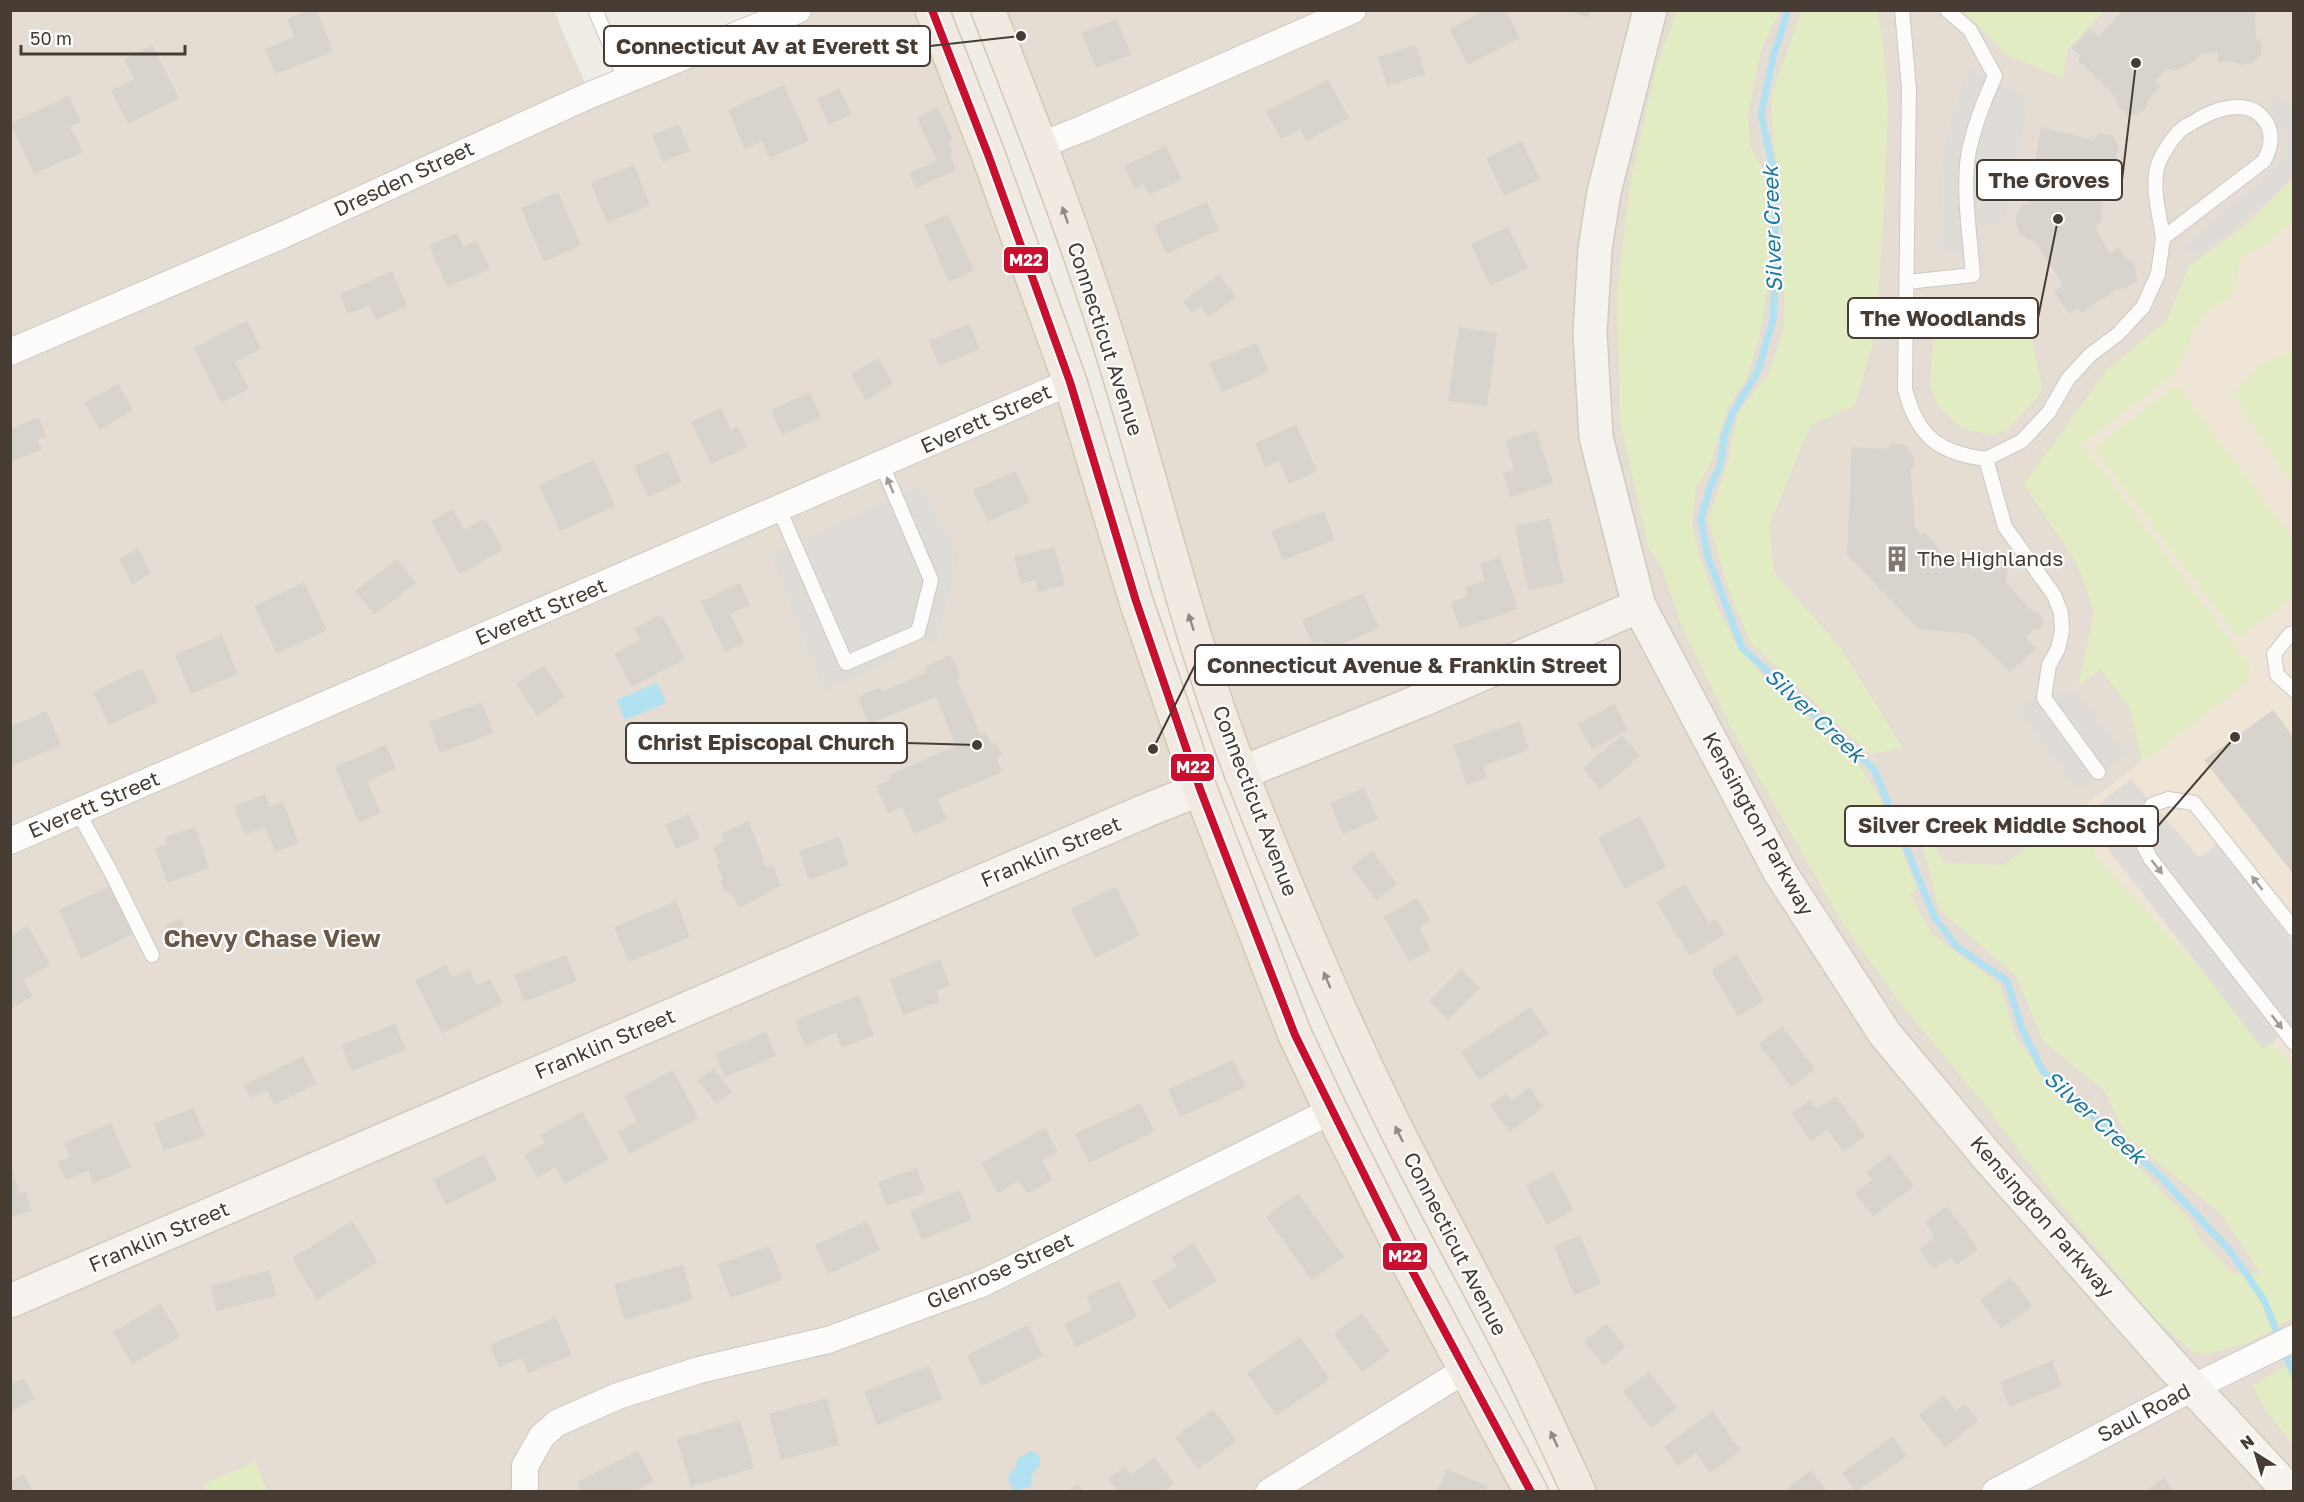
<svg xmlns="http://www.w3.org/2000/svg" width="2304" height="1502" viewBox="0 0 2304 1502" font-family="'Golos Text',sans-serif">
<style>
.residential{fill:#e5ddd3}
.education{fill:#efe5d7}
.green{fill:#e1ecc3}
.parking{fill:#dfdbd6}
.water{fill:#b2e1f2}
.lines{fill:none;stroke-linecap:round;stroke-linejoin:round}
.stream{stroke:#b2e1f2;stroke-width:7}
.building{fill:#d8d3cd}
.lane-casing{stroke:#ccc8c3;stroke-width:16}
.street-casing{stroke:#ccc8c3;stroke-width:28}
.secondary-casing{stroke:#d1cabe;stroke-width:36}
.primary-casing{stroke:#d4c6b2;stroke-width:36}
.lane{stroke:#fdfcfb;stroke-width:14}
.street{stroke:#fdfcfb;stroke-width:26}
.secondary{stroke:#f6f3ee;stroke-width:33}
.primary{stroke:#f1eae2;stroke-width:33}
.bus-1-casing{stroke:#fff;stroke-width:12}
.bus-1{stroke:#c8102e;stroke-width:8}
.oneway{fill:#938a82}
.oneway2{fill:#a29c97}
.labels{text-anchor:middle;stroke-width:4.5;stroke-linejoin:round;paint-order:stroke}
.street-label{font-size:21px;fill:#463c33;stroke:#fff}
.poi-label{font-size:21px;fill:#463c33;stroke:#fff;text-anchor:start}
.water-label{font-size:22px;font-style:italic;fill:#1f7aa2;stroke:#fff}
.quarter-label{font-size:24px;font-weight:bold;fill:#6a5949;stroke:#fff}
.leader{fill:none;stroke:#463c33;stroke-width:2}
.callout-dot{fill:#463c33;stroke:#fff;stroke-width:2}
.callout{fill:#fff;stroke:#463c33;stroke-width:2}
.callout-label{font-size:22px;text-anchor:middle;font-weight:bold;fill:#463c33}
.line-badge{stroke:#fff;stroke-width:2}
.badge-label{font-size:16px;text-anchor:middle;font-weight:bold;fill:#fff}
</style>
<rect width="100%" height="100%" fill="#f0ece6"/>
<!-- residential -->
<path class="residential" d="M10,11H554L590,95L798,11H932L1295,1035L1531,1491H11Z
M988,11H2293V1491H1579L1351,1034Z"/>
<!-- education -->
<path class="education" d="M2293,213V1223L2035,843L2247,682L2076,445L2239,258Z"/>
<!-- green -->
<path class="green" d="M1677,11H1779L1761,50L1748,115L1750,146L1766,176L1769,278L1760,333L1748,376L1727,409L1710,465L1696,489L1692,526L1699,554L1718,609L1735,642L1769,684L1856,760L1873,786L1890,819L1917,889L1910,894L1932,934L2000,985L2015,1036L2032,1060L2189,1219L2200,1240L2233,1273L2261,1274L2222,1215L2125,1135L2105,1091L2043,1041L2016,976L1939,909L1916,820L1945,863L2003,865L2079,810L2097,858L2205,973L2263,1048L2272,1042L2293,1067V1318L2248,1343L2206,1354L2192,1351L2155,1319L2043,1183L1984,1104L1901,1004L1843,924L1732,730L1680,622L1663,569L1649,549L1620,422L1618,334V284L1630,185L1656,68Z
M1801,11H1877L1882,33L1888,104L1883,226L1875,335L1855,405L1810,426L1769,526L1774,572L1840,647L1903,748L1870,754L1751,643L1731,597L1708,519L1728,462L1738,412L1769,374L1784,327L1783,205L1774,145L1771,97Z
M1963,11H2104L2068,49L2063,78L2007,55Z
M2293,179V222L2270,242L2244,256L2239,262L2236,285L2232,295L2212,307L2195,328L2177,372L2082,444L2250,666L2247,681L2142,763L2130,708L2100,669L2078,687L2094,612L2078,566L2024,484L2108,369L2167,320L2189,266L2246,225Z
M2022,316L2032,338L2042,388L2037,398L2009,428L1995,436L1962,428L1938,406L1930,385L1935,318Z
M2293,351V487L2233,394L2260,365Z
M2177,385L2293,539V598L2239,638L2094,448Z
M2293,1361V1445L2264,1408L2253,1386Z
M255,1462L267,1491H207L204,1484Z"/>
<!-- parking -->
<path class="parking" d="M1967,68L2029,98L2004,225H1981V255L1941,252L1938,185L1948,131Z
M2279,93L2293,110V175L2271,197L2200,255L2180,249L2275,169L2283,157L2285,145L2283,133L2269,106Z
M921,485L959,557L935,644L916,638L906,642L893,659L824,691L771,555Z
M2038,692L2078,693L2126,755L2078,791L2018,708Z
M2131,779L2199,857L2218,844L2293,942V1027L2263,1049L2094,831L2109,818L2099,804Z"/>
<!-- water -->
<path class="water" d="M657,683L666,703L625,720L617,700Z
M1031,1451L1039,1455L1040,1465L1031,1476V1487L1013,1491L1008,1477L1016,1466L1017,1459Z"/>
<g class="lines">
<!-- stream -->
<path class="stream" d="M1787,10L1782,31L1774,53L1761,114L1774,173L1776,267L1773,319L1758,371L1732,414L1724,437L1720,466L1710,487L1701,519L1707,554L1742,648L1874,769L1935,918L1957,947L2007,981L2022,1029L2042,1070L2161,1177L2231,1252L2264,1300L2294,1375"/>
</g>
<!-- building -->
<path class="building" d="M308,10H317L333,52L275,74L265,49L294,37L287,19Z
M1486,10H1506L1520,38L1468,65L1449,29Z
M1566,10H1590L1588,18Z
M2123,10H2255L2256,37L2261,42V55L2251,64L2240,65L2235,62H2218V52L2200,54L2196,61L2185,66L2175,71L2167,68L2155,82L2160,86L2148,100V105L2139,114L2126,115L2117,105L2115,96L2078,60L2081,57L2072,48L2090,29L2099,37Z
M1117,19L1131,55L1096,68L1082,33Z
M891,26L901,51L862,67L852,43Z
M152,45L179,98L128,124L111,91L134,79L124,59Z
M1416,45L1425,74L1387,86L1378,57Z
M1328,79L1349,118L1306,141L1300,129L1281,139L1266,112Z
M784,85L809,141L769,158L762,141L745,149L728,110Z
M839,88L852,114L829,125L817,99Z
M69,96L81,122L70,127L83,152L34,174L10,123Z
M938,108L953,140L948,142L953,152L950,156L956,170L916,188L909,173L937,161L917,118Z
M679,124L690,151L663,162L652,135Z
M2041,127L2093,140L2100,134L2113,135L2119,147L2115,160L2110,163L2107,167L2095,164L2092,193L2102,204L2101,221L2095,227L2110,254L2118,247L2126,259L2134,263L2137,281L2125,289H2117L2081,313L2078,308L2069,314L2054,292L2063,285L2035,241L2028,240L2018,231L2015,218L2022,205L2028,204Z
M1521,141L1540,179L1504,196L1486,158Z
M1166,146L1182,179L1149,195L1144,184L1135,189L1124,166Z
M634,165L650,205L607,223L591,183Z
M558,192L581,245L544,262L521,208Z
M1207,202L1219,230L1166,254L1154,225Z
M948,214L974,270L949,282L924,225Z
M1508,227L1528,268L1490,286L1471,244Z
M458,233L463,247L477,241L490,269L447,287L429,245Z
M392,271L407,306L376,320L369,305L348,314L340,294Z
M1219,274L1236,297L1209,317L1201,306L1192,313L1183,301Z
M247,321L261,349L235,362L249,389L221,403L194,348Z
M969,324L980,349L939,366L929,341Z
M1459,327L1497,333L1487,406L1448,401Z
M1257,343L1269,372L1222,392L1209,363Z
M879,358L893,384L866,400L851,374Z
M118,384L133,410L100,430L84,403Z
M810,392L821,417L782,435L771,410Z
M721,408L731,430L738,426L748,447L711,464L691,422Z
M39,417L46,437L38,440L42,450L10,462V429Z
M1296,425L1317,471L1289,484L1279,461L1265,467L1255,443Z
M1536,430L1553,483L1510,497L1503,473L1514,470L1505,440Z
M1893,444H1904L1914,458V466L1911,470L1915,528L1920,534L1926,533L1939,549L1943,562H1989L1996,557L2006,562L2008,573L2005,581L2032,611L2039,613L2044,622L2041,628L2033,630L2026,638L2036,649L2010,672L1971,634L1918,629L1847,554L1852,447L1886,449Z
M668,451L682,482L648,497L634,466Z
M594,460L615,506L560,531L539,485Z
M1015,471L1030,502L988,522L973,490Z
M453,509L464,530L485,518L503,550L460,574L431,521Z
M1324,511L1335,540L1283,560L1271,531Z
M1550,518L1564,583L1528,590L1515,526Z
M1054,547L1065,585L1038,592L1035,580L1021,584L1014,557Z
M138,548L151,573L132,584L119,559Z
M1500,557L1518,609L1460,629L1451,602L1468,596L1465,587L1485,581L1480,564Z
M397,559L416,583L374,615L355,591Z
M304,582L327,630L277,654L254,606Z
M740,583L750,605L730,614L744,643L725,652L701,602Z
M1363,593L1379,628L1327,651L1322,641L1313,645L1302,620Z
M661,614L685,659L632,687L614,654L640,640L634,629Z
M222,635L238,674L191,694L175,655Z
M951,655L961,678L957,680L981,735L986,733L991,744L996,742L1002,755L996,758L1002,772L938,799L947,820L914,834L902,807L888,813L876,786L891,780L889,775L956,746L936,697L869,724L858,697L881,687L883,691L926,673L924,667Z
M544,665L565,697L537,716L516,684Z
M142,668L158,702L109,725L93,692Z
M482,702L493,733L440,753L429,722Z
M1614,704L1628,730L1592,749L1578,724Z
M2273,710L2294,738V875L2204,760Z
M47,711L61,745L10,767V727Z
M1520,721L1529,750L1483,766L1487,778L1467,785L1453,745Z
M1622,735L1640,756L1600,790L1583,768Z
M386,745L396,769L367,781L381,813L359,823L335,767Z
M1364,788L1378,819L1343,834L1330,803Z
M265,794L269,807L283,802L299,843L275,852L265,827L245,835L234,806Z
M689,814L700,838L676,849L665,825Z
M1640,816L1666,867L1624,889L1598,838Z
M749,821L766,867L773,865L781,886L739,908L732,894L725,891L721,883L723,878L717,865L720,863L713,848L723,841L721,834Z
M195,827L209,868L167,883L155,849L167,844L165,837Z
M839,837L849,865L809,880L799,851Z
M1372,851L1397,884L1376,900L1351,867Z
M1685,884L1709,923L1716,919L1725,934L1690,956L1656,902Z
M111,886L133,934L81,959L59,910Z
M1116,887L1140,935L1095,958L1071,909Z
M1417,898L1431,921L1419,928L1431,950L1409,962L1384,917Z
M676,901L690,937L629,962L614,927Z
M182,919L190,939L173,945L165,925Z
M28,926L50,965L23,980L33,996L10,1009V936Z
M1737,954L1764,1001L1738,1016L1711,970Z
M566,955L577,981L524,1002L514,975Z
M940,960L950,985L936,991L940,1002L903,1015L890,979Z
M446,965L452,977L469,969L477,985L490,979L503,1003L442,1034L415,980Z
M1461,969L1480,988L1448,1020L1429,1001Z
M859,995L874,1035L842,1048L836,1033L805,1046L795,1020Z
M1531,1007L1549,1034L1479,1080L1461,1052Z
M395,1024L406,1050L352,1071L341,1045Z
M1782,1026L1815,1069L1791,1087L1759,1044Z
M766,1032L776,1056L725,1077L715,1054Z
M303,1056L317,1084L274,1105L267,1090L250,1098L244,1085Z
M1233,1060L1246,1087L1180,1117L1168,1089Z
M714,1068L732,1092L716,1104L698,1080Z
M673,1070L698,1118L630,1154L618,1132L637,1122L624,1096Z
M1529,1087L1544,1107L1510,1132L1490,1106L1506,1093L1512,1101Z
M1836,1096L1865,1136L1844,1152L1827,1129L1811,1141L1791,1113L1810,1100L1817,1109Z
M1141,1103L1154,1132L1089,1163L1075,1134Z
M194,1108L205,1136L164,1151L154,1123Z
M582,1112L609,1159L565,1184L555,1167L537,1178L524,1155L545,1143L541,1135Z
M111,1123L131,1167L93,1184L88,1171L66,1180L58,1162L70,1157L64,1143Z
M1045,1128L1058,1152L1042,1160L1053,1180L1027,1194L1019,1181L998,1193L981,1163Z
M484,1154L497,1180L446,1205L433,1180Z
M1890,1154L1914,1186L1873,1217L1855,1193L1872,1180L1866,1172Z
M917,1168L925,1192L886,1206L878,1182Z
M13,1171L20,1194L26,1192L32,1211L10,1218V1172Z
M1553,1171L1574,1210L1547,1225L1526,1186Z
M960,1190L972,1219L922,1240L910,1211Z
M1298,1193L1344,1257L1312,1280L1266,1217Z
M1947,1206L1978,1249L1956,1265L1951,1257L1933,1269L1919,1249L1935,1237L1925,1222Z
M352,1221L378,1262L317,1300L292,1258Z
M867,1221L880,1250L828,1274L815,1245Z
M1580,1235L1601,1284L1574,1295L1554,1246Z
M1194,1243L1217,1281L1169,1309L1152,1282L1177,1267L1171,1257Z
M770,1246L782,1280L730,1298L718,1264Z
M683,1265L693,1300L624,1320L614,1284Z
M270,1270L276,1296L217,1311L210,1286Z
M2011,1277L2032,1306L2001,1329L1980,1300Z
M1119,1281L1137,1317L1076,1347L1064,1324L1093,1310L1086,1296Z
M161,1304L180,1337L132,1364L113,1332Z
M1362,1313L1390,1351L1362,1372L1334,1334Z
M556,1317L572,1355L528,1373L522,1358L499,1367L490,1345Z
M1606,1323L1626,1347L1604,1365L1584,1342Z
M1028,1325L1043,1356L982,1386L967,1355Z
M1300,1337L1330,1379L1276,1416L1247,1373Z
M2052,1361L2062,1386L2009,1407L2000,1382Z
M929,1366L942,1399L877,1425L864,1392Z
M1649,1372L1677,1408L1651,1428L1623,1391Z
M10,1378L13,1383L24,1378L35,1399L10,1412Z
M1944,1396L1956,1411L1965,1404L1978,1421L1945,1447L1919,1415Z
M827,1398L839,1445L781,1460L769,1414Z
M1213,1409L1237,1441L1198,1469L1175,1437Z
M1713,1411L1741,1451L1710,1473L1696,1453L1678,1466L1664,1447Z
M740,1420L754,1468L691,1487L677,1439Z
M1893,1436L1907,1456L1856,1492L1842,1473Z
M638,1451L654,1481L634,1492H582L577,1482Z
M1155,1457L1174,1484L1164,1492H1118L1108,1478L1125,1466L1130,1475Z
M1447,1469L1487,1486L1485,1492H1437Z
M1811,1470L1827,1492H1783Z
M24,1474L33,1492H10V1482Z
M2164,1477L2174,1492H2145Z
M1078,1484L1083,1492H1067Z"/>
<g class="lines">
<!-- lane casing -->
<g class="lane-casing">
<path id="lane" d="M595,10L626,81
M1902,10L1909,89L1905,389C1917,436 1938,453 1986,459L2005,527L2054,595L2061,613L2062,631L2058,649L2049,665L2044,698L2098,772
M1907,282L1973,275C1970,236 1962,188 1969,150C1975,124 1984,100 1995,76L1970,30L1947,10
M1986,459L2022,441L2049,412L2068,379L2090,355L2118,334L2143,307L2158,274L2163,238L2264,161C2271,148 2274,135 2266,122C2249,95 2212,110 2192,123C2187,126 2180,129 2177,134C2170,141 2161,156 2158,165C2151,187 2160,216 2163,238
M779,509L846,663L918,632L931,580L882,465
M2294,633L2290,634L2274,654L2277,675L2294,690
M78,812L112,874L152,955
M2294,929L2194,803L2168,799L2152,805L2138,834L2150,858L2294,1043"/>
</g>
<!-- street casing -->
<g class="street-casing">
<path id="street" d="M1041,145L1082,129L1353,10
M10,352L285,234L590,95L798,10
M10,841L1070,382
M525,1492V1466L542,1436L557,1423L618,1396L699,1370L828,1340L981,1284L1331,1111
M1269,1492L1465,1370
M1995,1492L2192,1388L2294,1338"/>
</g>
<!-- secondary casing -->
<g class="secondary-casing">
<path id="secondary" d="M1650,10L1604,192L1595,249L1590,333L1596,437L1639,606L1780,872L1885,1034L1987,1156L2170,1363L2290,1492
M1241,773L1422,700L1639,606
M10,1301L1145,811L1200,789"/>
</g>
<!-- primary casing -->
<g class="primary-casing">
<path id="primary" d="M932,10L989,157L1070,382L1136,601L1200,789L1295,1035L1331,1111L1408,1263L1531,1492
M988,10C1030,117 1072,225 1107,335C1153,480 1186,630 1241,772C1285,884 1331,996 1384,1104C1428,1196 1479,1284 1524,1375C1543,1414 1561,1453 1579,1492"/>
</g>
<!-- lane -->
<use href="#lane" class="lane"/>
<!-- street -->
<use href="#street" class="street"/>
<!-- secondary -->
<use href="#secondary" class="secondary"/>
<!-- primary -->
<use href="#primary" class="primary"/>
<!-- bus-1 casing -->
<g class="bus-1-casing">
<path id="bus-1" d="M932,10L989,157L1070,382L1136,601L1200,789L1295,1035L1408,1263L1531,1492"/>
</g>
<!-- bus-1 -->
<use href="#bus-1" class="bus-1"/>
</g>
<!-- one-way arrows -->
<defs><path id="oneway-solid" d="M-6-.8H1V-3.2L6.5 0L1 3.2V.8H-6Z" transform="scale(1.5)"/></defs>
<g class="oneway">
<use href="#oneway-solid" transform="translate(1065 215) rotate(-109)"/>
<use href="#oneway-solid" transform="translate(1191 622) rotate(-108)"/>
<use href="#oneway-solid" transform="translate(1327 980) rotate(-113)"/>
<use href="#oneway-solid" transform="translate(1399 1134) rotate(-116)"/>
<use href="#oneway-solid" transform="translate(1554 1439) rotate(-115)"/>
</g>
<g class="oneway2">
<use href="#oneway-solid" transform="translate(890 485) rotate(-113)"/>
<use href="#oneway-solid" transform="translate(2157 867) rotate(52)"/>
<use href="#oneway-solid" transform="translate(2257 883) rotate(-128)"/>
<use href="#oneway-solid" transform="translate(2277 1022) rotate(52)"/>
</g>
<!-- icons -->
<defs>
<g id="building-bare" transform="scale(2.07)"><path d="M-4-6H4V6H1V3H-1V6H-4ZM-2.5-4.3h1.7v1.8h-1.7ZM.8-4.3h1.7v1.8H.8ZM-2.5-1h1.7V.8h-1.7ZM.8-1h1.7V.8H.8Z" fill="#827a72" stroke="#fff" stroke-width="2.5" paint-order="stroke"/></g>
</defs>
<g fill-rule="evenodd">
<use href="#building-bare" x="1897" y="559"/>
</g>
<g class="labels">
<!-- street labels -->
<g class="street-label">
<text transform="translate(404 179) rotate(-25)" y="7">Dresden Street</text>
<text transform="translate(1105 339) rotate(72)" y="7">Connecticut Avenue</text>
<text transform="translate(986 419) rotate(-24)" y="7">Everett Street</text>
<text transform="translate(541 612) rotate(-23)" y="7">Everett Street</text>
<text transform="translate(1255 801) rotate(69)" y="7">Connecticut Avenue</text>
<text transform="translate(94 805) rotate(-23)" y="7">Everett Street</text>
<text transform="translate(1758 824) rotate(61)" y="7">Kensington Parkway</text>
<text transform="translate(1051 852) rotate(-23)" y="7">Franklin Street</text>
<text transform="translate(605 1044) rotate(-23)" y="7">Franklin Street</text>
<text transform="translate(2042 1217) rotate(49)" y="7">Kensington Parkway</text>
<text transform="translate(159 1237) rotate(-23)" y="7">Franklin Street</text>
<text transform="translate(1455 1244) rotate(63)" y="7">Connecticut Avenue</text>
<text transform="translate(1000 1271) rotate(-24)" y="7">Glenrose Street</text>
<text transform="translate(2144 1413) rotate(-28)" y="7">Saul Road</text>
</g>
<!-- poi labels -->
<g class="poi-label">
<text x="1917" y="566">The Highlands</text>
</g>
<!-- water labels -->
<g class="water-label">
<text transform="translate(1772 229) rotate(-92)" y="8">Silver Creek</text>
<text transform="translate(1815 715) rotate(43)" y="8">Silver Creek</text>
<text transform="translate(2095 1117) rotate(42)" y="8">Silver Creek</text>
</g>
<!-- quarter labels -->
<g class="quarter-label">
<text x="272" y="947">Chevy Chase View</text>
</g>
</g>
<!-- callouts -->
<path class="leader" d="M1021 36L930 46M2136 63L2122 180M2058 219L2038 318M1153 749L1195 665M977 745L907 743M2235 737L2158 826"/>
<g class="callout-dot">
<circle cx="1021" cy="36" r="6"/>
<circle cx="2136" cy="63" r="6"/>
<circle cx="2058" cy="219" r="6"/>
<circle cx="1153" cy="749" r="6"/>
<circle cx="977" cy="745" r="6"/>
<circle cx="2235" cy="737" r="6"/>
</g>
<g class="callout">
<rect x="604" y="26" width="326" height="40" rx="6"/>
<rect x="1977" y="160" width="145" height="40" rx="6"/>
<rect x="1848" y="298" width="190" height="40" rx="6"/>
<rect x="1195" y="645" width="425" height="40" rx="6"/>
<rect x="626" y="723" width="281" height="40" rx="6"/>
<rect x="1845" y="806" width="313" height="40" rx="6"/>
</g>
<g class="callout-label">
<text x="767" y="54">Connecticut Av at Everett St</text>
<text x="2049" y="188">The Groves</text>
<text x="1943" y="326">The Woodlands</text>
<text x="1407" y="673">Connecticut Avenue &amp; Franklin Street</text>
<text x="766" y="750">Christ Episcopal Church</text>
<text x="2002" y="833">Silver Creek Middle School</text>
</g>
<g class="line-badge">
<rect x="1003" y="246" width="46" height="28" rx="6" fill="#c8102e"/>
<rect x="1170" y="753" width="45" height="29" rx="6" fill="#c8102e"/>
<rect x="1382" y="1242" width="46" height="29" rx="6" fill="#c8102e"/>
</g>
<g class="badge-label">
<text x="1026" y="266">M22</text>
<text x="1193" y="773">M22</text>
<text x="1405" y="1262">M22</text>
</g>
<!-- border -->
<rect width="2304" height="1502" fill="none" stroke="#463c33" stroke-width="24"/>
<!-- north arrow -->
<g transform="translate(2256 1454) rotate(323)" stroke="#ffffff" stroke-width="4.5" paint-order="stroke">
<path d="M0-4.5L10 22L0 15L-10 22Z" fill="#463c33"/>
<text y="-9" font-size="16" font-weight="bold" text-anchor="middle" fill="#463c33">N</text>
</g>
<!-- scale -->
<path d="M21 45v9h164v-9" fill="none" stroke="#463c33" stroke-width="3"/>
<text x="30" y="45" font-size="18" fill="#463c33" stroke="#ffffff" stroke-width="4.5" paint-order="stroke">50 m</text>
</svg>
